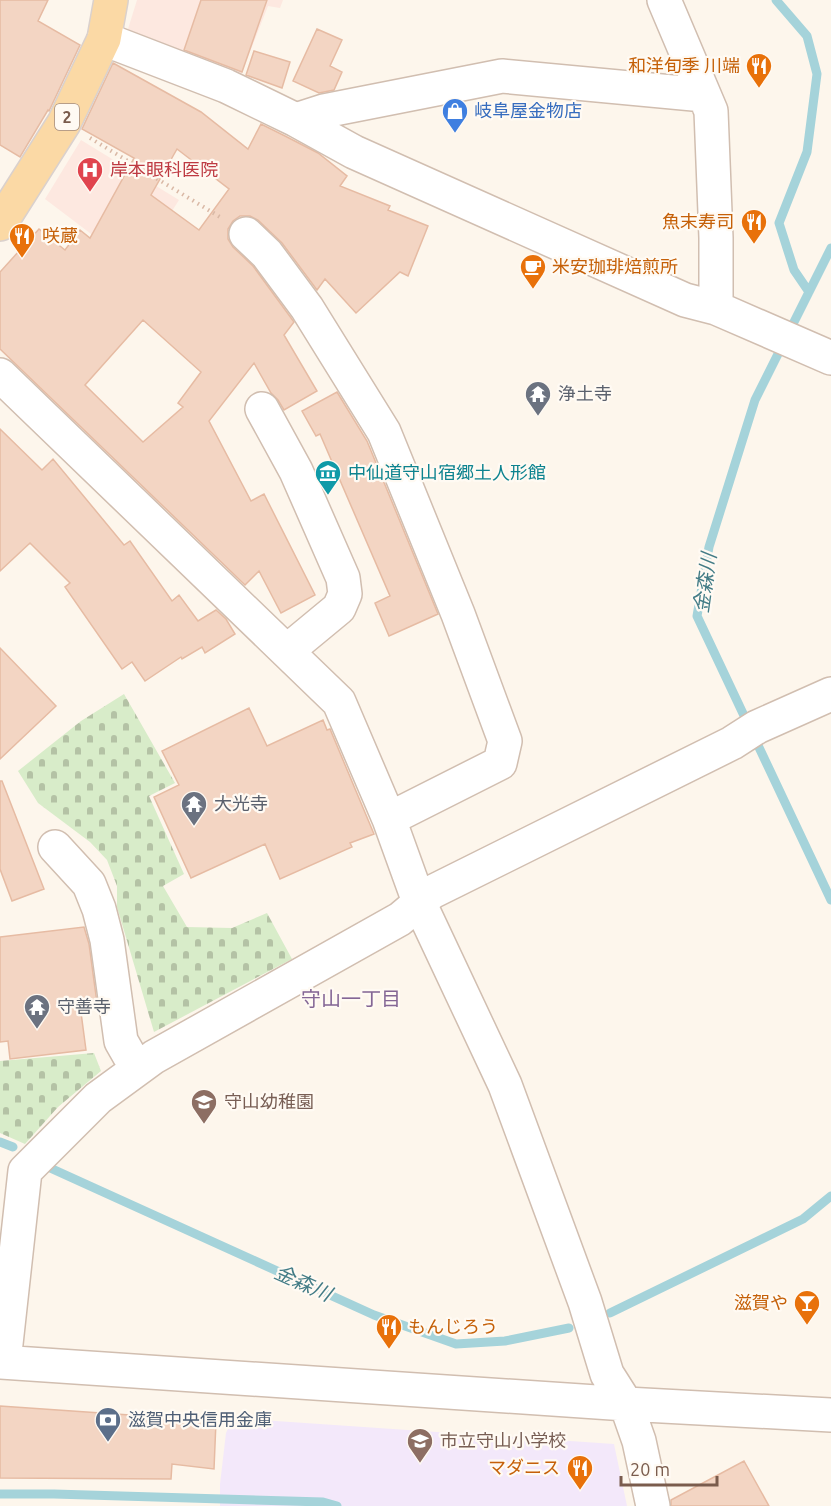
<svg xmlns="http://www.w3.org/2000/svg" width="831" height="1506" viewBox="0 0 831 1506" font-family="Ubuntu,'Noto Sans JP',sans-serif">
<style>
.commercial{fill:#fde8e0}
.education{fill:#f3e8fa}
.cemetery{fill:url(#cemetery-stones)}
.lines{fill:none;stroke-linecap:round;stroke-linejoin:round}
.stream{stroke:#a5d3da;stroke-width:9}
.building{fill:#f3d5c3;stroke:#e6bba3;stroke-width:1.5;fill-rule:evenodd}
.minor-casing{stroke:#d1beb0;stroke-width:36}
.major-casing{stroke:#dad1cd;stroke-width:36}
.path{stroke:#d9b8a5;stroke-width:4;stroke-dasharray:1.5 4.5;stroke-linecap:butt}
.minor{stroke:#fff;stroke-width:33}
.major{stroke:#fbd9a5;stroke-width:33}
.labels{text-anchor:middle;stroke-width:4.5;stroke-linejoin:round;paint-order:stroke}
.shield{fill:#fffaf3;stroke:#a28b7f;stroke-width:1.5}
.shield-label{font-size:16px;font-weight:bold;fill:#7a5c4d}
.food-label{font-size:18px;fill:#c56008;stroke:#fffaf3;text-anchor:end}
.shop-label{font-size:18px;fill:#366cbe;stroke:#fffaf3;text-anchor:start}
.health-label{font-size:18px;fill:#be3a42;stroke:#fffaf3;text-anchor:start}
.worship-label{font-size:18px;fill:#5b616d;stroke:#fffaf3;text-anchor:start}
.culture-label{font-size:18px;fill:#0d838f;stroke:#fffaf3;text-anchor:start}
.education-label{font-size:18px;fill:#785e54;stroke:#fffaf3;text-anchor:start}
.service-label{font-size:18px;fill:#4e5e75;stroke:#fffaf3;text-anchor:start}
.water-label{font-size:20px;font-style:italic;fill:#437c86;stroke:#fffaf3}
.neighbourhood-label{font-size:20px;fill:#846695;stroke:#fffaf3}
</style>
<defs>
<pattern id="cemetery-stones" width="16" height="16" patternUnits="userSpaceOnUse" patternTransform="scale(1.5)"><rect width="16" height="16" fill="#d8ecc9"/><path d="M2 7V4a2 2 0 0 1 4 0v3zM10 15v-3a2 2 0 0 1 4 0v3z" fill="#b4c2a5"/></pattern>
</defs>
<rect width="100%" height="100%" fill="#fdf6ec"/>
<!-- commercial -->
<path class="commercial" d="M137,0H283L280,8L268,6L239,80L128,29Z
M81,140L179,200L136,268L45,199Z"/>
<!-- education -->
<path class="education" d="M233,1418L614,1444L627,1506H220V1484L226,1433Z"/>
<!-- cemetery -->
<path class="cemetery" d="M124,694L175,783L149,796L184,874L163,886L187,927L232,928L267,913L292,959L154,1032L117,907V886L107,860L90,842L38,803L18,771L81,721Z
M94,1053L101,1071L58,1107L25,1144L0,1133V1061Z"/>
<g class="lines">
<!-- stream -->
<path class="stream" d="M776,0L807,36L817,74L807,152L779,223L794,270L809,292
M831,248L755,400L709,547L697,616L831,900
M0,1142L13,1147
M48,1167L374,1315L456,1344L505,1341L569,1328
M610,1313L803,1219L831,1196
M0,1494H54L323,1502L337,1506"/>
</g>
<!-- building -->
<path class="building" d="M0,0H48L38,21L80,45L49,111L48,110L20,157L0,145Z
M201,0H267L242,72L184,50Z
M317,29L342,40L330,66L342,72L334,90L319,93L293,81Z
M254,51L290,62L282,88L246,75Z
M113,63L201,112L248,149L261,124L287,137L318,153L347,176L340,186L390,206L388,210L428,226L408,276L400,272L356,313L325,279L317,290L282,243L258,220L250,216H240L233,221L228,229V239L233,247L253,266L294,322L284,335L317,391L284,410L278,400L271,393L254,363L209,421L251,501L264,494L315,595L281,613L259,571L245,585L0,349V272L39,229L65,250L80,230L90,238L134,158L82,129ZM177,149L229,189L199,230L151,195ZM143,320L201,372L178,403L183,407L143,442L85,385Z
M337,392L367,441L438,614L389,636L375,603L390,596L320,434L316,436L302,411Z
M0,429L42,470L53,459L124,545L130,541L172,601L179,595L198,621L216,610L226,619L235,634L205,653L202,647L182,659L181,657L145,681L132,662L122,669L65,587L70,583L30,543L0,571Z
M0,648L56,706L0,759Z
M249,708L267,746L323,720L327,730L330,729L374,834L350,843L352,847L280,879L265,844L191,878L154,797L179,785L162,751Z
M0,781H2L44,889L12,901L0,869Z
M84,927L89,944L97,1003L80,1005L86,1050L10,1059L8,1041L0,1042V937Z
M0,1406L216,1421L214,1469L172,1464L171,1479L0,1478Z
M744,1461L769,1506H671V1500Z"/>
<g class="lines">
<!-- minor casing -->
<g class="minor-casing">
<path id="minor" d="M664,0L711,111L716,238V308
M104,39L226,86L296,120L354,152L685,300L716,308L831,358
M296,120L324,111L502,76L704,95
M246,234L267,254L307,308L384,432L458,614L505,741L500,763L389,819
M0,375L339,702L389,819L419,902L505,1085L585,1302L607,1374L626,1404L639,1441L653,1506
M262,409L296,471L343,578L345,594L339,608L287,651
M55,847L89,884L99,909L107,940L121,1041L137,1069
M0,1362L626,1404L831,1415
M4,1362L25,1171L98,1098L154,1057L400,919L432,892L732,743L757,727L831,694"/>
</g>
<!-- major casing -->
<g class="major-casing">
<path id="major" d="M0,224L64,123L104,39L111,0"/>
</g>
<!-- path -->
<path class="path" d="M90,138L220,217"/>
<!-- minor -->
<use href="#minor" class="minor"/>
<!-- major -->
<use href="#major" class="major"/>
</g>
<!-- icons -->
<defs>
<g id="restaurant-pin" transform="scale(1.35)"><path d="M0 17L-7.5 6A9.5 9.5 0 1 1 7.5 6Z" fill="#e8710a" stroke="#fffaf3"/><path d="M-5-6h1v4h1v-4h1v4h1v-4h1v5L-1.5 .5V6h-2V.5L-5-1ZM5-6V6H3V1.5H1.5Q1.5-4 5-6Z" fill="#fff"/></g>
<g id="shop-pin" transform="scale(1.35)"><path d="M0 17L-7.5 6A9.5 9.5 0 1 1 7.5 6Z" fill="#3f7fe0" stroke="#fffaf3"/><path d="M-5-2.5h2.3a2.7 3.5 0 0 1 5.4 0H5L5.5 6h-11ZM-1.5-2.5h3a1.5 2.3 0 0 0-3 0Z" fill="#fff"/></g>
<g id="hospital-pin" transform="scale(1.35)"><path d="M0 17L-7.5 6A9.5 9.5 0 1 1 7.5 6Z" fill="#e0444e" stroke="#fffaf3"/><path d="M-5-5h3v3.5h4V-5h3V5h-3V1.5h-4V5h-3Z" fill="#fff"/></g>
<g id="cafe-pin" transform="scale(1.35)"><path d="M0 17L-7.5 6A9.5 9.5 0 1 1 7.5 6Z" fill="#e8710a" stroke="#fffaf3"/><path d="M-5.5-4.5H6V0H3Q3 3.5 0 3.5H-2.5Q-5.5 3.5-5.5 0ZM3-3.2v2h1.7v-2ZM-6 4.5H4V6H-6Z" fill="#fff"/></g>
<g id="temple-pin" transform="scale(1.35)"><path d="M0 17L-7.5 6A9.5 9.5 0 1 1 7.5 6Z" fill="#6b7280" stroke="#fffaf3"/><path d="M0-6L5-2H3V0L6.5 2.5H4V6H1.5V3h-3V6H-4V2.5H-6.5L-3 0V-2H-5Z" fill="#fff"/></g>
<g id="museum-pin" transform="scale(1.35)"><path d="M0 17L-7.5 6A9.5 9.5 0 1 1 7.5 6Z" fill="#0f9aa8" stroke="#fffaf3"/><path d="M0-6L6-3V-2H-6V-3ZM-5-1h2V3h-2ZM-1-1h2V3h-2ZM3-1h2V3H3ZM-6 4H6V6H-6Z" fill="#fff"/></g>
<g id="school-pin" transform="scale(1.35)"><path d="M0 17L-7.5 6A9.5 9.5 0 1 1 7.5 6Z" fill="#8d6e63" stroke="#fffaf3"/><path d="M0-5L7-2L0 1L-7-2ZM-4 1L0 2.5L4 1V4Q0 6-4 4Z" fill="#fff"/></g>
<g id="bar-pin" transform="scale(1.35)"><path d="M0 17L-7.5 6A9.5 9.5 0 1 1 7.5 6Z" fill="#e8710a" stroke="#fffaf3"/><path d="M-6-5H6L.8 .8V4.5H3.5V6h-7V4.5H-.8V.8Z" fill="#fff"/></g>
<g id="bank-pin" transform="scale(1.35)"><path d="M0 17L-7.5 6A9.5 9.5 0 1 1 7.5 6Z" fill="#5c6f8a" stroke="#fffaf3"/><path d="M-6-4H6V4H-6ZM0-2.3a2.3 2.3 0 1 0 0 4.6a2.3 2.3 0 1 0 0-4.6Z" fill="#fff"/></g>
</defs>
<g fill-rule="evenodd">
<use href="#restaurant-pin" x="759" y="66"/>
<use href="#shop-pin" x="455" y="111"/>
<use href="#hospital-pin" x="90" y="170"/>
<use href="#restaurant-pin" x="754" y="222"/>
<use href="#restaurant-pin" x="22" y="236"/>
<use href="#cafe-pin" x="533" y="267"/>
<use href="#temple-pin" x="538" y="394"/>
<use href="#museum-pin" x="328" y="473"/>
<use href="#temple-pin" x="194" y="804"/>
<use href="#temple-pin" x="37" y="1007"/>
<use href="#school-pin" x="204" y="1102"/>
<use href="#bar-pin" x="807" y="1303"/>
<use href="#restaurant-pin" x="389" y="1327"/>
<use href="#bank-pin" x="108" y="1420"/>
<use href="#school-pin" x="420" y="1441"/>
<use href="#restaurant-pin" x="580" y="1468"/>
</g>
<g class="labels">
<!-- shield labels -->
<rect class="shield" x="55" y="104" width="24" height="26" rx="4.5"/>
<g class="shield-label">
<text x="67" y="123">2</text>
</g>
<!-- food labels -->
<g class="food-label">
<text x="740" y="72">和洋旬季 川端</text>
<text x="734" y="228">魚末寿司</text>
<text x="42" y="242" text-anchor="start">咲蔵</text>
<text x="552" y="273" text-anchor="start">米安珈琲焙煎所</text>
<text x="788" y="1309">滋賀や</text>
<text x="408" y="1333" text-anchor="start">もんじろう</text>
<text x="560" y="1474">マダニス</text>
</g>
<!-- shop labels -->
<g class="shop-label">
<text x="474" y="117">岐阜屋金物店</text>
</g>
<!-- health labels -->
<g class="health-label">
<text x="110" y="176">岸本眼科医院</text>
</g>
<!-- worship labels -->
<g class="worship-label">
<text x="558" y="400">浄土寺</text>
<text x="214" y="810">大光寺</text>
<text x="57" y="1013">守善寺</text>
</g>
<!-- culture labels -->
<g class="culture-label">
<text x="348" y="479">中仙道守山宿郷土人形館</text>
</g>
<!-- education labels -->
<g class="education-label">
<text x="224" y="1108">守山幼稚園</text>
<text x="440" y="1447">市立守山小学校</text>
</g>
<!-- service labels -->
<g class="service-label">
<text x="128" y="1426">滋賀中央信用金庫</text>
</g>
<!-- water labels -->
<g class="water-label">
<text transform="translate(705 583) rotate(-82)" y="7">金森川</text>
<text transform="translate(303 1283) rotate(24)" y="7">金森川</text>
</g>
<!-- neighbourhood labels -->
<g class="neighbourhood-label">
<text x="351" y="1006">守山一丁目</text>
</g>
</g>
<!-- scale -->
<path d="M621 1476v9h96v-9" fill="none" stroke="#7a5c4d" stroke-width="3"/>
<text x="630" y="1476" font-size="18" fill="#7a5c4d" stroke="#fffaf3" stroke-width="4.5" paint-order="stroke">20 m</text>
</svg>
